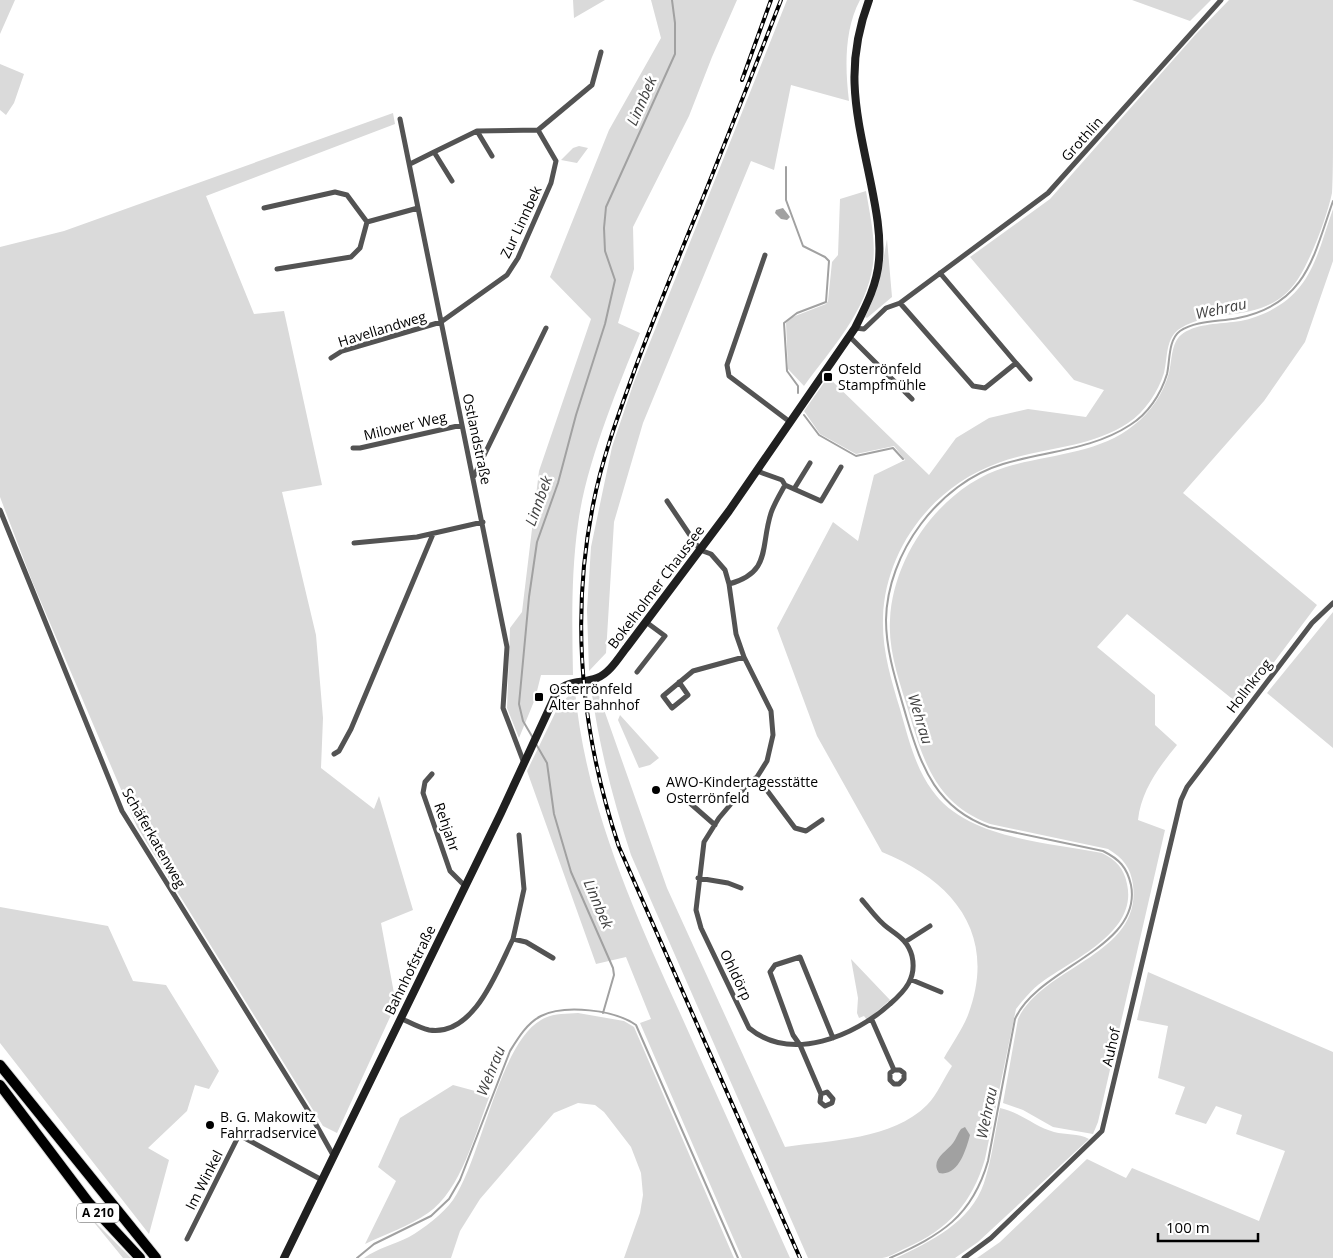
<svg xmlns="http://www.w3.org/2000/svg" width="1333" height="1258" viewBox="0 0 1333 1258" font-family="'Open Sans',sans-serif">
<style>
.green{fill:#dadada}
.water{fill:#a1a1a1}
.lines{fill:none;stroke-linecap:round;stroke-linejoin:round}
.stream{stroke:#a1a1a1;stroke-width:2}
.motorway-casing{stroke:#dbdbdb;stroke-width:12}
.minor{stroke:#535353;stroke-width:5}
.secondary{stroke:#202020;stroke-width:8}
.motorway{stroke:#000;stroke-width:10}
.rail-casing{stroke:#000;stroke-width:4}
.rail{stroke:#fff;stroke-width:2;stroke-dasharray:5.5;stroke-linecap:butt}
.poi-dot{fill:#000;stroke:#fff;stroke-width:2}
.labels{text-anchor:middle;stroke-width:5;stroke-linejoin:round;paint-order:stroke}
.shield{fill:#fff;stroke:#4c4c4c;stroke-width:1}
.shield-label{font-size:12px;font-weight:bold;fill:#000}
.street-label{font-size:14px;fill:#000;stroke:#fff}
.poi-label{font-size:14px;fill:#000;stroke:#fff;text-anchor:start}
.water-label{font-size:15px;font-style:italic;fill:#424242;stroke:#fff}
</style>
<rect width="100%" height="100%" fill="#fff"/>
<!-- green -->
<path class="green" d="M0,0H15L0,34Z
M573,0H605L574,18Z
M651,0H737L712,57L689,116L633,227L634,269L618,323L640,333C617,389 586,464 578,524C571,574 572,624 573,675H541L535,699L519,738L507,708L510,628L522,612L539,471L591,319L550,277L609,130L661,38Z
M787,0H860C844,30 845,68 849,101L791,85L774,170L751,161L643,423L614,522L606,653L589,671L587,610L591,547L612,447L634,382Z
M1132,0H1211L1190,21Z
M1229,0H1333C1333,46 1333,91 1333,137C1333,154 1333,176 1332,193C1327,217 1311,259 1298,279C1267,326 1218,306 1181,328C1165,337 1168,358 1164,373C1158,392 1145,412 1128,423C1089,449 1041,447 998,463C933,486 885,549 883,618C882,650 891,679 900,709C908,737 915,767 932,790C966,839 1047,842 1102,853C1116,860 1124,868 1127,884C1138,932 1073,959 1042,982C1032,989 1024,999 1016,1009L985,1159C972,1203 949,1229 906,1248C899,1251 890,1257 882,1258C858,1258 832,1258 808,1258L631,855C613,800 599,746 591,688L596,687L667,888L785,1147C831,1140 892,1140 927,1105C937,1095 944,1078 952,1066L944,1058C952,1044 962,1030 968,1015C998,935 954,881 882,852L817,736L777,628L833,522L858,541L874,475L905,460L894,446L856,454L820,434L804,411L828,377L929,475L956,438L989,418L1028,409L1086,417L1104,390L1074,380L970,257L1050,199L1196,34Z
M0,64L24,74L14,103L6,115L0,110Z
M393,113L395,124L206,196L254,314L284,311L322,485L282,492L316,635L323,718L321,768L374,809L379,796L413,910L381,923L396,1004L337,1133L323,1126L137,827L32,581L0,497V247L64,231Z
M579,146L588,148L577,163L561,160L573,148Z
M866,191C870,215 876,240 873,264C867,311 831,349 804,386L788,369L786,323L790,318L826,304L828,301L832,262L838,255L840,199Z
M1333,209V261L1305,342L1264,401L1183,493L1317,605L1241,706L1127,614L1097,647L1155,695V725L1177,745C1159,767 1141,791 1138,820L1165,830L1098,1122L1093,1134L1053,1127L1023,1110L1003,1103L1018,1019C1043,966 1142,955 1133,885C1131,868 1123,858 1108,849L990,824C937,804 924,764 909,713C900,683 888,651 890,620C893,554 943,486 1006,467C1049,454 1099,454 1134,425C1151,412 1163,394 1169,373C1172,361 1171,343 1181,335C1194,324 1217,324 1233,322C1243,321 1254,318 1263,314C1312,293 1317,254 1333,209Z
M887,239L892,297L867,318L865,317C878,292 882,267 887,239Z
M1333,612V748L1267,693Z
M575,691C586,806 633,909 680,1013C717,1095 753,1176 790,1258H742L640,1023L651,1019L626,957L596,964L527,771L560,703Z
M620,715L659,758L650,765L639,768L618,720Z
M0,907L108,926L133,981L166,985L219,1071L209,1089L195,1085L187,1111L148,1148L169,1160L149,1234L0,1043Z
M851,959L890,1000L867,1020L864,1016L859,1018L857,1013L858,998Z
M1148,972L1333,1052V1258H977L1000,1242L1087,1159L1126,1178L1132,1168L1259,1221L1285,1151L1236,1134L1242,1115L1216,1106L1206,1124L1175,1114L1185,1087L1158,1078L1168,1026L1137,1020Z
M578,1013L624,1021L634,1027L734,1258H624L640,1213L643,1195L641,1173L631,1147L604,1112L595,1105L578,1103L554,1113L480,1199L460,1231L451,1258H364C378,1248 393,1245 409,1237C423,1229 443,1214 453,1200C482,1157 499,1044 541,1020C552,1013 566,1014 578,1013Z
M453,1085L490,1095C476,1131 461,1191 428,1213C409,1226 386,1234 365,1244L396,1181L378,1167L400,1118Z
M1000,1108C1020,1112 1035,1127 1054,1132C1066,1135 1078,1133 1089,1139L978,1242L955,1258H896C930,1242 971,1222 984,1183C992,1159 995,1132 1000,1108Z
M88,1215L131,1258H123Z"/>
<!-- water -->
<path class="water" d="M783,208L790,217L787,220L781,219L775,213L776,210Z
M965,1127L970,1135C966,1150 958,1177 939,1173C930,1160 946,1152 953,1143C956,1139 958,1133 961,1129Z"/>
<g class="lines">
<!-- stream -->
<path class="stream" d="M786,167V200L803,246L825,257L829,261L826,302L797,313L784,323L787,371L798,386V393
M804,415L819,435L856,456L893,448L903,459
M533,738L523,721L519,704L529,597L537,542L558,483L576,415L605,324L615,280L605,251L604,228L606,207L675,54V23L672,0
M536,744L547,763L554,814L571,872L613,968L614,975L603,1013
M357,1258L374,1244L431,1216L449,1199L460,1180L510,1051C518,1038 527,1023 541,1016C565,1004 615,1010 636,1025L738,1258
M890,1258C941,1235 972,1217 988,1161L1015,1019C1038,967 1143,948 1131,885C1127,867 1119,859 1103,851L989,827C937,808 922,769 907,719C898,687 886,654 886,620C887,553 939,483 1003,464C1046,451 1092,450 1130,425C1148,414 1161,394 1167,374C1170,361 1168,340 1180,331C1197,320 1219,322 1238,318C1306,304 1313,258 1333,201"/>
<!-- motorway casing -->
<g class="motorway-casing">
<path id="motorway" d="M0,1065L156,1258
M0,1085L89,1203L140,1258"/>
</g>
<!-- minor -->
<path class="minor" d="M400,119L507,647L503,708L524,763
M492,156L477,131L538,130
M410,164L434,152
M452,181L434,152L477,131
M264,208L335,192L347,195L367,222L418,208
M765,255L727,365L729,376L790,422
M277,269L351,257L360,248L367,222
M900,303L973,386L985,388L1016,363L940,273
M855,328L864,329L886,308L900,303L1048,193L1221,0
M850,337L912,399
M331,358L342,351L441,322L507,275L518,258L551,183L556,161L538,130L592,85L601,52
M1016,363L1030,379
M353,448H360L462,425
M757,471L782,480L785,485L821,501L841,467
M474,476L546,328
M794,489L810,463
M667,501L700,550L711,554L725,570L729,584L736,634L744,657L771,711L773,735L767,761L757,777L747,785L719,818L704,842L696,910L701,928L749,1028C791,1063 855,1036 890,1004C905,991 917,978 912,956C908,941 899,936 888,928C878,921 870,909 862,900
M0,510L122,811L309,1112L333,1155
M354,543L417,537L483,522
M729,584C772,572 760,547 771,513C774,504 780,494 785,485
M637,672L665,636L646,622
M679,682L688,695L672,708L663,696L693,671L744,657
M334,754L339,751L351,729L433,534
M432,774L425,782L423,793L450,871L464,885
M757,777L795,828L806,831L822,820
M683,797L715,825
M698,878L728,883L741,888
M513,939L524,889L519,835
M905,942L930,926
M912,980L941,992
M400,1018C409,1022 419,1028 429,1030C474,1037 497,971 513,939L526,942L553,958
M872,1020L894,1070H900L904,1073V1079L899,1084H894L890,1080V1073L894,1070
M821,1094L827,1092L833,1099L832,1103L825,1106L820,1102L821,1094L800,1045L793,1035L770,972L775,965L800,957L833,1038
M187,1239L239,1135L322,1180
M964,1258L991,1238L1102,1131L1181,800L1187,787L1312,623L1333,603"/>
<!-- secondary -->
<path class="secondary" d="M284,1258L501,813L557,692C569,679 582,684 597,678C610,673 619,657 627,647L729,511L855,328C866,306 877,285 879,260C881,234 876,209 871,184C857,115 843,69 869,0"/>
<!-- motorway -->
<use href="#motorway" class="motorway"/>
<!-- rail casing -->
<g class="rail-casing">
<path id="rail" d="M781,0C753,72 725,144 696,215C675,266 654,317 635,369C619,413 602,458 593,505C570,620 582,736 619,847L800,1258
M742,80L771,0"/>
</g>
<!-- rail -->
<use href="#rail" class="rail"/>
</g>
<!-- markers -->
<g class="poi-dot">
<rect x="823" y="372" width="10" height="10" rx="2.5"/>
<rect x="534" y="692" width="10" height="10" rx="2.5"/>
<circle cx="656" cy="790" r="5"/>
<circle cx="210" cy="1125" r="5"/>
</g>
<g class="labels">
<!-- shield labels -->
<rect class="shield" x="77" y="1203.5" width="42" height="19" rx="4"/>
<g class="shield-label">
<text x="98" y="1217">A 210</text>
</g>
<!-- street labels -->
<g class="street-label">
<text transform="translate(1082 139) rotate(-48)" y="5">Grothlin</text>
<text transform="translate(521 222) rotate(-65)" y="5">Zur Linnbek</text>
<text transform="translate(382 329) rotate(-17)" y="5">Havellandweg</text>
<text transform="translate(405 426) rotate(-13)" y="5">Milower Weg</text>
<text transform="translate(477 439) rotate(78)" y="5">Ostlandstraße</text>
<text transform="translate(656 587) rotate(-53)" y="5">Bokelholmer Chaussee</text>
<text transform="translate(1249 686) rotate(-52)" y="5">Hollnkrog</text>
<text transform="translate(447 827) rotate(71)" y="5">Rehjahr</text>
<text transform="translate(154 838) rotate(60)" y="5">Schäferkatenweg</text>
<text transform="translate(410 970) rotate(-64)" y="5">Bahnhofstraße</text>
<text transform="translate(736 975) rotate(64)" y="5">Ohldörp</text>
<text transform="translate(1111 1047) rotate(-77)" y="5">Auhof</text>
<text transform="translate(204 1180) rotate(-63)" y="5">Im Winkel</text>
</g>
<!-- poi labels -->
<g class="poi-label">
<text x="838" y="374">Osterrönfeld<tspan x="838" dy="16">Stampfmühle</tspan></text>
<text x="549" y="694">Osterrönfeld<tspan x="549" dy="16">Alter Bahnhof</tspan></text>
<text x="666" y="787">AWO-Kindertagesstätte<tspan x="666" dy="16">Osterrönfeld</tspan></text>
<text x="220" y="1122">B. G. Makowitz<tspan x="220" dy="16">Fahrradservice</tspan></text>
</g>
<!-- water labels -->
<g class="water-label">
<text transform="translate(642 101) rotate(-66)" y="5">Linnbek</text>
<text transform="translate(1221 309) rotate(-12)" y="5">Wehrau</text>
<text transform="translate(539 501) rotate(-70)" y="5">Linnbek</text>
<text transform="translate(920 719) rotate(73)" y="5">Wehrau</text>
<text transform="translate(598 904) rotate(67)" y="5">Linnbek</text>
<text transform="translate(491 1071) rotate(-68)" y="5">Wehrau</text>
<text transform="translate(987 1113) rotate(-78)" y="5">Wehrau</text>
</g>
</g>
<!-- scale -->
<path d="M1158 1233v8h100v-8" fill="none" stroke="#000000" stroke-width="2.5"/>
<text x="1166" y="1233" font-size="15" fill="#000000" stroke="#ffffff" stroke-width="4" paint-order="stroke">100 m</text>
</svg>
